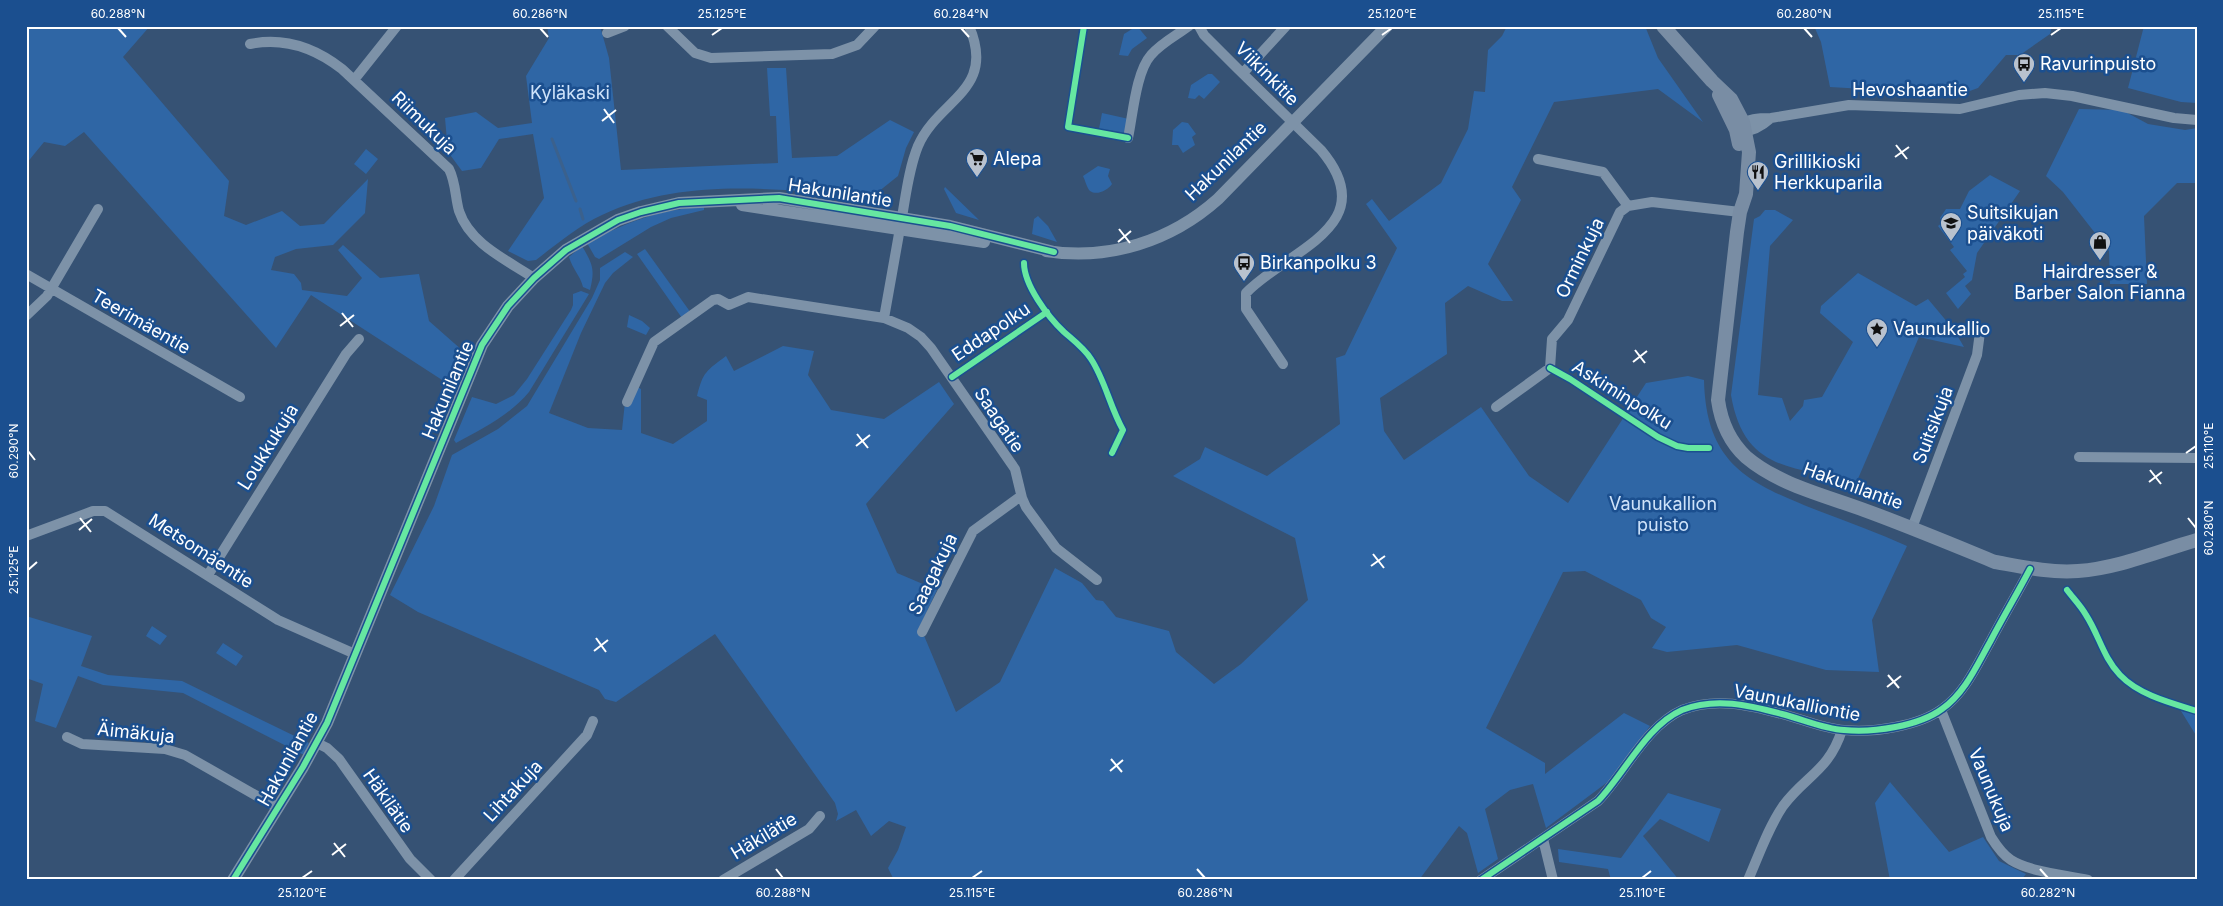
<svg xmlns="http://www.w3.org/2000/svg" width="2223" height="906" viewBox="0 0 2223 906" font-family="Inter,sans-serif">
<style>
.green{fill:#2f66a5}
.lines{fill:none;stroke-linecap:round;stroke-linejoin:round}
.stream{stroke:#3b618d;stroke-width:3}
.minor{stroke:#7d92a8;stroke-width:10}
.tertiary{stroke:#7d92a8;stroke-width:12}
.secondary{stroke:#798da4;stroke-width:14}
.cycleway-casing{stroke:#1b4f8f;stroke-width:9}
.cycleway{stroke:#66e7a1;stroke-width:6}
.ticks{fill:none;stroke:#fff;stroke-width:2}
.labels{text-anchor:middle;stroke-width:5;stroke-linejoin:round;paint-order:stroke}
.poi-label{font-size:18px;fill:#fff;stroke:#1b4f8f;text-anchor:start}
.street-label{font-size:18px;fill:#fff;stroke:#1b4f8f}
.park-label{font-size:18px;fill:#cfe3fa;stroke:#1b4f8f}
.neatline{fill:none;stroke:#fff;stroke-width:2}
.ticks-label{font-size:12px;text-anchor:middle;fill:#fff}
</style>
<rect width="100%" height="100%" fill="#365274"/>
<!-- green -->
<path class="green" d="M26,26H150L123,57L229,181L224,216L246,225L282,211L300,226L324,224L368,179L365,213L333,245L296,249L275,257L271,270L294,274L301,283L302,290L347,296L362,278L338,250L343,245L380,278L419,274L429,321L463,351L456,389L311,295L276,348L84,132L65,146L44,142L26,164Z
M547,26H600L609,58L621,170L778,163L776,116H770L767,68H786L792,158L837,156L890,120L914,132L906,148L898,176L873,196C782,191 688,175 602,215C578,226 557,244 536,260L528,261L508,251L544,198L533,134L499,139L481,168L462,171L448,152L445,118L476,112L498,128L532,123L526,76L549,38Z
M1137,26L1147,38L1132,49L1128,56L1119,55L1124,34Z
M1507,26H1645L1658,58L1703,122L1658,89L1554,102L1512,187L1521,200L1488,264L1513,301H1502L1468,286L1445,303L1447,354L1380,398L1384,431L1404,460L1481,407L1529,476L1568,503L1646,383L1688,376L1704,380C1706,464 1748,483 1819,511C1848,522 1878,533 1907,546L1872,620L1879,672L1826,670L1737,645L1667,652L1652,648L1666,627L1651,618L1641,600L1585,571L1563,572L1486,728L1545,763V774L1624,713L1650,726L1609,781L1546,828L1533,784L1510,790L1485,809L1498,859L1478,873L1467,833L1459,826L1419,880H894L888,868L898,850L906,827L889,821L871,836L856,810L836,821L838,814L835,803L715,634L616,702L605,699L599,690L418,612L390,595L434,506L452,455L498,429L527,406L592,298L600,280V268L625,252L633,257L613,273L605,283L581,333L549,413L588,428L622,430L625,402L632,384L641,389V433L673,444L707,421V400L697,396C703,372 706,371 726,356L734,371L783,346L814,351L808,375L831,410L884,419L939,382L954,404L866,504L897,573L937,590L920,626L956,712L1000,682L1055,568L1082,583L1096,600L1103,601L1116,617L1169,631L1176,652L1214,684L1241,664L1308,600L1295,538L1173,476L1200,459L1205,447L1267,476L1340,424L1336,358L1345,355L1397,248L1366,204L1372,199L1389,221L1441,183L1468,129L1474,91L1485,92L1488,50L1502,36Z
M1814,26H2052L2050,34L2020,55H2006L1978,88L1967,92L1950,94L1830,87L1821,42Z
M2144,26H2197V103L2181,102L2128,88Z
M1208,74H1212L1220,82L1204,99L1199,95L1195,99L1188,98L1191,85Z
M2079,109L2122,110L2148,124L2185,130L2197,128V183H2177L2144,216L2147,284H2110L2109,251L2063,192L2046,176Z
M1102,113L1129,119L1127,130L1123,133L1099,129Z
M1182,122L1188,123L1196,134L1192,137L1195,145L1183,153L1178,145H1172L1173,130Z
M366,149L378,159L366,174L354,164Z
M1098,166L1110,169L1108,176L1112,184C1108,190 1097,196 1090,191C1087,188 1085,180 1083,176Z
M1990,175L2020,191L1977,253L1972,280L1965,286L1971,294L1958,309L1946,293L1965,277L1963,274L1967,271L1950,250L1954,247L1938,226L1943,222L1940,218L1946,209H1960L1969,191Z
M945,187L979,220L956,213L944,189Z
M704,206V210L671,218L651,227L599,259L595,257L587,243C629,221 655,211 704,206Z
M1765,210H1775L1793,220L1770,246L1758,395L1782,398L1790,421L1803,406L1804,400L1822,397L1853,342L1820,313L1821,306L1858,273L1916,306L1928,299L1954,330L1964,347L1919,337L1857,481C1794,467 1744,472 1731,395L1754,219L1760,216Z
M1038,216L1048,226L1057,242L1032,234L1034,219Z
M582,246C593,265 595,269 590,290L583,287C580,275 573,270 569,257Z
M645,249L691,313L682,318L637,254Z
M581,291L589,294L529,392C510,415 482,429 456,443L454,440L472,397L496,404L514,395L527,379L571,310L573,305V294Z
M629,315L642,321L650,328L646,335L627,327Z
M26,616L92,636L81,666L108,675L182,681L309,743L304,755L183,693L103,685L78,676L56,728L35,721L43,684L26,678Z
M152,626L167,636L160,645L146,636Z
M223,643L243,656L236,666L216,653Z
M2181,711L2197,714V737Z
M1890,782L1949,852L1983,837L1999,861L2026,874L2021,880H1890L1875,803Z
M1668,793L1721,809L1709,842L1660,819L1643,836L1679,880H1611L1608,869L1559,862L1558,849L1621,858Z"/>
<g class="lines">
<!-- stream -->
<path class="stream" d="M552,139L576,201
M580,209L583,219"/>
<!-- minor -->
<path class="minor" d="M667,26L695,53L711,58L832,54L857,45L875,26
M1199,26L1204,35L1237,68L1321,150C1385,226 1287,250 1246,293V309L1283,364
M607,33L625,26
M250,44C284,37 315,48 342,69L449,169C456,183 455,197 459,211C470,244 507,260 534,278
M1243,73L1286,26
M354,80L397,26
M1739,127C1746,118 1760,118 1771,118L1849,105L1960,109L2019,95L2045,93L2072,96L2174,118L2197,120
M1739,131C1751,133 1762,126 1771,118
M1128,138C1133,114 1136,72 1151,55C1161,43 1177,35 1189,26
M1538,159L1603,172L1628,206
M26,274L240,397
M26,316L47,296L98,209
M884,318C890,284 896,251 902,217C906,194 909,168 918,146C938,99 997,91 969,26
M627,402L654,342L713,300L718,299L729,305L748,297L884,318L908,328L921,337L931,348L1015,469L1022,498L1026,507L1056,548L1097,580
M1496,407L1550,368L1552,339L1568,320L1620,212L1628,206L1652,202L1740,212
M2079,457L2197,458
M1912,528L1977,355L1980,332
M26,536L93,511H105L278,620L355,654
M208,575L346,354L359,339
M922,632L973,531L1021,496
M1941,710L1991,837C1996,845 2003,855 2011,860C2030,872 2066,875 2088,880
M67,737L82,744L165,749L185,755L278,808
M317,743L327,748L339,759L410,859L431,880
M1543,839L1553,880
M454,880L587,735L593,721
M723,880L809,829L820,816
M1481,880L1598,801C1625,773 1646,726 1682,710C1715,697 1749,705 1782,714C1802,719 1824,729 1844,730C1873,733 1919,726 1942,709C1965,693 1977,665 1990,642C2003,617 2017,594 2030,569
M1748,880C1759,855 1768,828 1783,806C1805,776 1829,771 1842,730"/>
<!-- tertiary -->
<path class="tertiary" d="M742,205L984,242
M1046,251C1109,261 1171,241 1218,199L1387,26
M233,880L303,767L327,723L482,345L508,306L534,278L566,250L618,220L641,212L679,203L779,198L950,226L1054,252"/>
<!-- secondary -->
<path class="secondary" d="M1663,26L1712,81L1731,99L1743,122L1749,152L1746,194L1740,212L1737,232L1718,400C1721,422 1730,442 1746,457C1779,485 1824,495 1864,510C1908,526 1951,544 1995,562C2023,567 2050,573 2078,571C2119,568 2158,551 2197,540
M1719,95L1736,130L1739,144"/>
<!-- cycleway casing -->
<g class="cycleway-casing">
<path id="cycleway" d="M1084,26L1068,127L1128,138
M1024,263C1024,285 1048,317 1064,332C1073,340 1084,348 1091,359C1105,380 1110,407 1123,430L1112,453
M1550,368L1570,379L1658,437L1677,446L1688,448H1709
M952,377L1047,312
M2067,590C2073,598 2081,606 2086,615C2099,635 2103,657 2120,675C2139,695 2171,703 2197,711
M233,880L303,767L327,723L482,345L508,306L534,278L566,250L618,220L641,212L679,203L779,198L950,226L1054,252
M1481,880L1598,801C1625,773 1646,726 1682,710C1715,697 1749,705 1782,714C1802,719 1824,729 1844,730C1873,733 1919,726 1942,709C1965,693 1977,665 1990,642C2003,617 2017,594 2030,569"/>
</g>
<!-- cycleway -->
<use href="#cycleway" class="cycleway"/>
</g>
<!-- ticks -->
<path class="ticks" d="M118,28L126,37M540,28L548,37M961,28L969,37M1804,28L1812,37M712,35L722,28M1382,35L1392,28M2051,35L2061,28M604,109L614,123M602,121L616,110M1896,145L1907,159M1895,157L1909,147M1119,229L1130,243M1118,242L1131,231M342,313L353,327M340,326L354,315M1635,350L1645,363M1633,362L1647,351M857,434L868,448M856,446L870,435M28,451L35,460M2186,453L2196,446M2150,470L2161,484M2149,482L2162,472M80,518L91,532M2188,518L2196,528M79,530L92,519M1373,554L1384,568M1371,566L1385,556M28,570L37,562M596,638L606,652M594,651L608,640M1888,675L1899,688M1887,687L1901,676M1111,759L1122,772M1110,771L1123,760M334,843L345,857M332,855L346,844M776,869L783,878M1197,869L1205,878M2040,869L2048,878M302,878L312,871M972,878L982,871M1642,878L1651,871"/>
<!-- icons -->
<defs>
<g id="bus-pin" transform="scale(1.125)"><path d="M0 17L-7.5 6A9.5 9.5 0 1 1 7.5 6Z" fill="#b9c2ce" stroke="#1b4f8f"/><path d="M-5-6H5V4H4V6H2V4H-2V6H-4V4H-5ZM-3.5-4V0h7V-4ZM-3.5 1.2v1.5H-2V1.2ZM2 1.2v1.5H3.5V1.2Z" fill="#111"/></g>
<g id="supermarket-pin" transform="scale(1.125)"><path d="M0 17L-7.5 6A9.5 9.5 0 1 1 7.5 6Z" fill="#b9c2ce" stroke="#1b4f8f"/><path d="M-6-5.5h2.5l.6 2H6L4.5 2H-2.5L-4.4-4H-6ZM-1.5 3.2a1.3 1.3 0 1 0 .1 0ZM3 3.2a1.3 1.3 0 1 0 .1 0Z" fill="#111"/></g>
<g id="restaurant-pin" transform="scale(1.125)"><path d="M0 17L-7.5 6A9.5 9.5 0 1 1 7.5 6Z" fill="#b9c2ce" stroke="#1b4f8f"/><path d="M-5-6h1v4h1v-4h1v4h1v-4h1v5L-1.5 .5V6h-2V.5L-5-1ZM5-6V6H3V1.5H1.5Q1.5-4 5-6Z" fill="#111"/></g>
<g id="school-pin" transform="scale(1.125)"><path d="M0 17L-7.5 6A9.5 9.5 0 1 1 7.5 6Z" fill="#b9c2ce" stroke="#1b4f8f"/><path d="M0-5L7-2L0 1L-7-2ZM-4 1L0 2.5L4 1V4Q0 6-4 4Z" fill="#111"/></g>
<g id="shop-pin" transform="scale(1.125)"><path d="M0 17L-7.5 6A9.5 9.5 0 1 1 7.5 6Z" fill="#b9c2ce" stroke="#1b4f8f"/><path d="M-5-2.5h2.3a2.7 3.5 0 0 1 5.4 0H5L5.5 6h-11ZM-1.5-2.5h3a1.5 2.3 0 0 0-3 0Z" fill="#111"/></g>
<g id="sight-pin" transform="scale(1.125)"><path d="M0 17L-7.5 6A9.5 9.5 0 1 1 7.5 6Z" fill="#b9c2ce" stroke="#1b4f8f"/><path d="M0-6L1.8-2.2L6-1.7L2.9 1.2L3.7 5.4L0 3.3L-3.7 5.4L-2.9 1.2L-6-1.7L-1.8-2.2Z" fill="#111"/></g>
</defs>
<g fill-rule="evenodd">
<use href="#bus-pin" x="2024" y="64"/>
<use href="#supermarket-pin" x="977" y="159"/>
<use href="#restaurant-pin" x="1758" y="172"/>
<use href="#school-pin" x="1951" y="223"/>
<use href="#shop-pin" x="2100" y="242"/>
<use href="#bus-pin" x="1244" y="263"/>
<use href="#sight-pin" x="1877" y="329"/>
</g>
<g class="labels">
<!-- poi labels -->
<g class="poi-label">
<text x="2040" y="70">Ravurinpuisto</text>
<text x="993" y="165">Alepa</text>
<text x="1774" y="168">Grillikioski<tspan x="1774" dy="21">Herkkuparila</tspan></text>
<text x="1967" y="219">Suitsikujan<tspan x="1967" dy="21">päiväkoti</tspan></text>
<text x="1260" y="269">Birkanpolku 3</text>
<text x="2100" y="278" text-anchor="middle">Hairdresser &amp;<tspan x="2100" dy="21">Barber Salon Fianna</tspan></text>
<text x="1893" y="335">Vaunukallio</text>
</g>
<!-- street labels -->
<g class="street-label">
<text transform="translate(1267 74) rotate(45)" y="6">Viikinkitie</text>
<text x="1910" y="96">Hevoshaantie</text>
<text transform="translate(424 123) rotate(44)" y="6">Riimukuja</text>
<text transform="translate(1226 161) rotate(-44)" y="6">Hakunilantie</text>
<text transform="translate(840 193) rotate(9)" y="6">Hakunilantie</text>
<text transform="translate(1580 258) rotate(-64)" y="6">Orminkuja</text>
<text transform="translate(141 322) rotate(30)" y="6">Teerimäentie</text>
<text transform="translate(991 332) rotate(-34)" y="6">Eddapolku</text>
<text transform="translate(448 390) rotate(-67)" y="6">Hakunilantie</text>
<text transform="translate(1622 395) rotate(32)" y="6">Askiminpolku</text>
<text transform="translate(999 420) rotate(56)" y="6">Saagatie</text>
<text transform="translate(1933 425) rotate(-69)" y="6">Suitsikuja</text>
<text transform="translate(268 447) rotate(-58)" y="6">Loukkukuja</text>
<text transform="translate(1853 486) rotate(20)" y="6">Hakunilantie</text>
<text transform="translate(201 551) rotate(33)" y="6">Metsomäentie</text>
<text transform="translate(933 574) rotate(-64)" y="6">Saagakuja</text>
<text transform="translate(1797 703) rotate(11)" y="6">Vaunukalliontie</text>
<text transform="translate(136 733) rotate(6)" y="6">Äimäkuja</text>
<text transform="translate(288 759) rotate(-61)" y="6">Hakunilantie</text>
<text transform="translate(1991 790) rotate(67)" y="6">Vaunukuja</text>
<text transform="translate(513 791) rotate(-47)" y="6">Lihtakuja</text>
<text transform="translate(388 801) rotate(55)" y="6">Häkilätie</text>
<text transform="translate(764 836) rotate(-31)" y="6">Häkilätie</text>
</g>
<!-- park labels -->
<g class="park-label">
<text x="570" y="99">Kyläkaski</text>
<text x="1663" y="510">Vaunukallion<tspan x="1663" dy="21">puisto</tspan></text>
</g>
</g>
<!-- border -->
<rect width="2223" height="906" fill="none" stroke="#1b4f8f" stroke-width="55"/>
<rect x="28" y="28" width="2168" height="850" class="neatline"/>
<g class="ticks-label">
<text x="118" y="18">60.288°N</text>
<text x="540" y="18">60.286°N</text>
<text x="722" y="18">25.125°E</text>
<text x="961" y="18">60.284°N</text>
<text x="1392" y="18">25.120°E</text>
<text x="1804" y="18">60.280°N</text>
<text x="2061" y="18">25.115°E</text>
<text transform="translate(2209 446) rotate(-90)" y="4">25.110°E</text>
<text transform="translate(14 451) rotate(-90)" y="4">60.290°N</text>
<text transform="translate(2209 528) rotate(-90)" y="4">60.280°N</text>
<text transform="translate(14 570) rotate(-90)" y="4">25.125°E</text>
<text x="302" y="897">25.120°E</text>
<text x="783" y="897">60.288°N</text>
<text x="972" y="897">25.115°E</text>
<text x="1205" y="897">60.286°N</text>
<text x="1642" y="897">25.110°E</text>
<text x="2048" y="897">60.282°N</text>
</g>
</svg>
